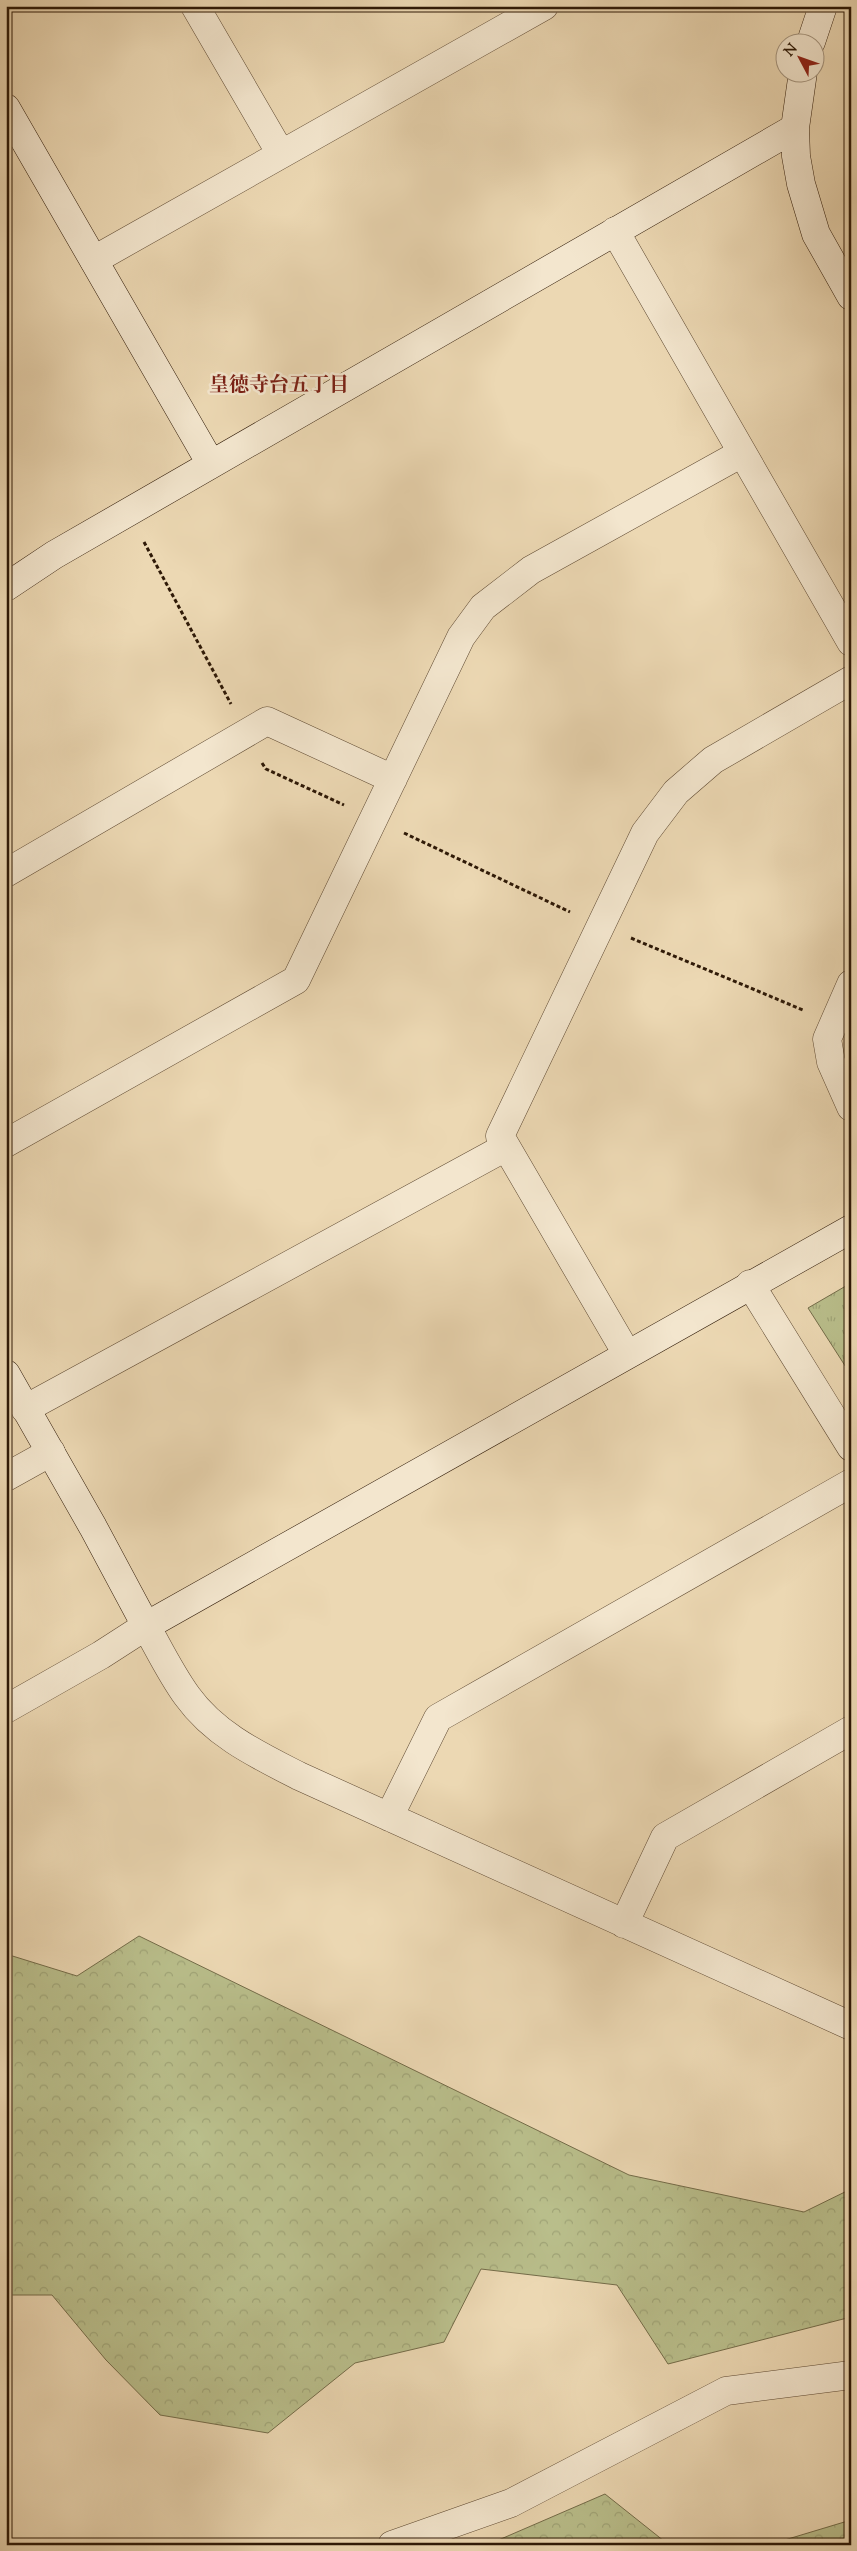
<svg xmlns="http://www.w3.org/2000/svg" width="857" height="2551" viewBox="0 0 857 2551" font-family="'Sorts Mill Goudy','Noto Serif JP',serif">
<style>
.forest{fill:url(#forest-crowns);stroke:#746c49}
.park{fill:url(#park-tufts);stroke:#746c49}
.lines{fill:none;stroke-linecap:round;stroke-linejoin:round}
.street-casing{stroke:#5e4932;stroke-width:29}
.secondary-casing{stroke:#2e1907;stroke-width:29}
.path{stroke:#2e1907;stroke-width:3;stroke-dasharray:4 2.5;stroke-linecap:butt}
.street{stroke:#f3e6ce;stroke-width:28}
.secondary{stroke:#f3e6ce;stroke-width:28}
.labels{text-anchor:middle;stroke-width:5;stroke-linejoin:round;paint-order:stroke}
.neighbourhood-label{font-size:20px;font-weight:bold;fill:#7a1f14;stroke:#f3e6ce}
</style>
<defs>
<pattern id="forest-crowns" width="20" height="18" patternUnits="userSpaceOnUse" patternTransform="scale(1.25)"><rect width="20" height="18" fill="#b9be8b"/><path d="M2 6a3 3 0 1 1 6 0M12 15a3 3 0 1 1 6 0" fill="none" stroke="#9fa376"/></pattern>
<pattern id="park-tufts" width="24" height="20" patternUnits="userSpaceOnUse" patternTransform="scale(1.25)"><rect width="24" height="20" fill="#b9be8b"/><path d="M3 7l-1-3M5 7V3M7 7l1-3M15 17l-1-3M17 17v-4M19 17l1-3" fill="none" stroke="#9fa376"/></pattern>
</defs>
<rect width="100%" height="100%" fill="#ecd8b3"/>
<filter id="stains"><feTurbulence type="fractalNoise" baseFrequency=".004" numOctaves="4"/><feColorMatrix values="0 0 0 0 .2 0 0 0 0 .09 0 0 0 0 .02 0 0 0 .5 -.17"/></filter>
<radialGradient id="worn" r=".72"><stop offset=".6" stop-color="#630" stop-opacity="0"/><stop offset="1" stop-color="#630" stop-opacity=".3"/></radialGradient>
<!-- forest -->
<path class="forest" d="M139,1936L629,2175L804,2212L851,2189V2317L668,2364L617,2285L481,2269L444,2342L355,2363L268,2433L160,2415L106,2360L52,2295H6V1954L77,1976Z
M605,2494L669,2545H487Z
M851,2520V2545H768Z"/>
<!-- park -->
<path class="park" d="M851,1283V1375L808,1308Z"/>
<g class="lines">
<!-- street casing -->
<g class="street-casing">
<path id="street" d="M195,6L281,154
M615,231L851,642
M94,260L544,6
M6,873L267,721L393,779
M851,984L827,1039L831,1062L851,1107
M6,1143L296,980L461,637L483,607L531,570L742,453
M750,1284L851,1447
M627,1354L500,1136L645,833L676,792L713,760L851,680
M25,1409L506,1147
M6,1477L51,1452
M6,1709L101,1655L146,1626C159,1649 171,1674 187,1696C215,1735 258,1755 299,1776L851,2026
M389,1817L438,1718L851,1483
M624,1924L665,1837L851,1730
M392,2545L511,2503L726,2391L851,2375"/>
</g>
<!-- secondary casing -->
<g class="secondary-casing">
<path id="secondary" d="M811,42L823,6
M803,72L795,128L796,156L801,184L816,234L851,296
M6,108L211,464
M6,587L54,555L795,128
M6,1374L93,1527L146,1626L851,1229"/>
</g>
<!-- path -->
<path class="path" d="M144,542L231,704
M262,763L266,769L344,805
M404,833L570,912
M631,938L803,1010"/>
<!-- street -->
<use href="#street" class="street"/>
<!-- secondary -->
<use href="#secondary" class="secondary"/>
</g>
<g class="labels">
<!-- neighbourhood labels -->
<g class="neighbourhood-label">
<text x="279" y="391">皇徳寺台五丁目</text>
</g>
</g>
<!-- margin -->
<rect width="857" height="2551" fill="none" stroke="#ecd8b3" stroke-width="25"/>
<rect x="8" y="8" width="842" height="2536" fill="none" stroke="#2e1907" stroke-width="2.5"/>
<rect x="12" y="12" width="832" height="2526" fill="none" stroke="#2e1907"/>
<!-- north arrow -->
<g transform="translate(800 58) rotate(311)"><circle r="24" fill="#f3e6ce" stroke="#a4947e"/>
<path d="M0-4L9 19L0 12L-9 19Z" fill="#8f2418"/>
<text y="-8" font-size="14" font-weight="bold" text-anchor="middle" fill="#2e1907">N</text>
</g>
<rect width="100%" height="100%" filter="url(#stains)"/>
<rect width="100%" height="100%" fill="url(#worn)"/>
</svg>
